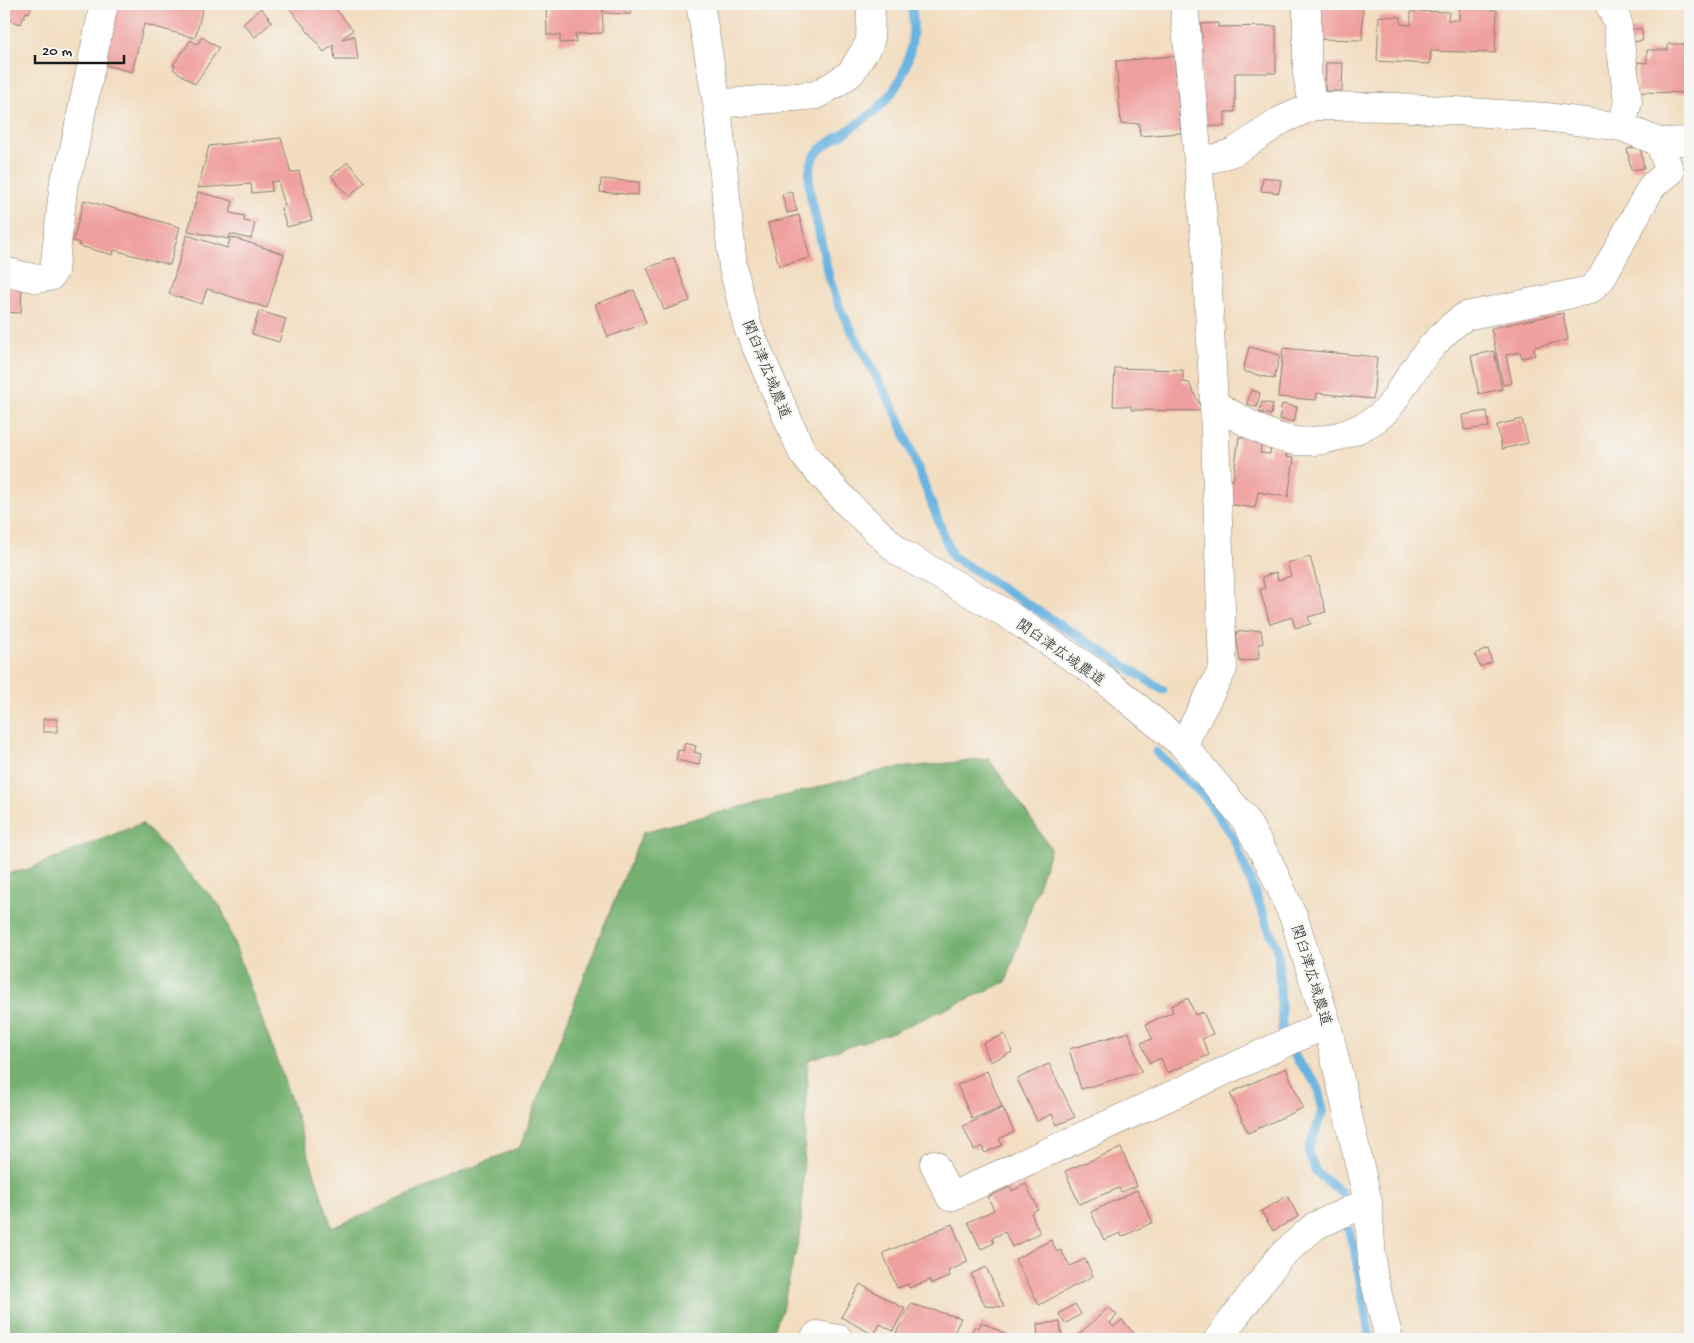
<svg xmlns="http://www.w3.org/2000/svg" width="1694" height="1343" viewBox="0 0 1694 1343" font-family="'Gochi Hand','Klee One',sans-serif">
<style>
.forest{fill:#75b06f;stroke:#486646}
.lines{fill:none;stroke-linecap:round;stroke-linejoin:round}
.stream{stroke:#68b3e1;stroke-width:9}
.building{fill:#ef9f9d}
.minor-casing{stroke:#877c6e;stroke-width:29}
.minor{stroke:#fff;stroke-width:28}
.labels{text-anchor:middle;stroke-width:4.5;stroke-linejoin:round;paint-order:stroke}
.street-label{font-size:15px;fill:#1c1c1c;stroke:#f6f6f2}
</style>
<rect width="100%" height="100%" fill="#f6f6f2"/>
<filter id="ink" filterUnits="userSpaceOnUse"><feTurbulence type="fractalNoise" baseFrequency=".02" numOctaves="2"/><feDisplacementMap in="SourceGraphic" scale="10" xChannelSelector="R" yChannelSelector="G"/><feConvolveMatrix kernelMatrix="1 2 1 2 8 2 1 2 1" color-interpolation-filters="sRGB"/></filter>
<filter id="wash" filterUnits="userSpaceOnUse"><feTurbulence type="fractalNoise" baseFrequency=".0096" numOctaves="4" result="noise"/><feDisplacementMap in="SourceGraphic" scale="20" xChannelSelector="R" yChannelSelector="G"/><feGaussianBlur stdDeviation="1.12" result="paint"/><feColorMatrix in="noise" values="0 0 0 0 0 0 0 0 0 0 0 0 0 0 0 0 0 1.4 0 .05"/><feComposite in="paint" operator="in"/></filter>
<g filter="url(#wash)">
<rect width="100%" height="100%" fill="#f2ddc0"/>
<!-- forest -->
<path class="forest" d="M989,759L1051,848L1006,982L896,1031L808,1060L801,1229L782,1310L770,1339H4V874L26,870L142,823L221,907L289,1094L332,1228L520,1147L598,940L643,832L889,769Z"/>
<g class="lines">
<!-- stream -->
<path class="stream" d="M911,4C918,39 906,85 877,109C868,117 858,123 849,130C839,137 822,145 815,155C809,166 808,181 810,193L830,281L841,311L898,417L952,556L1163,690
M1156,752L1205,797L1234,839L1278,952L1282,1028L1297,1060L1316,1083L1323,1110L1308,1151L1316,1172L1342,1193
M1348,1228L1355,1253L1370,1339"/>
</g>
<g id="blocks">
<!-- building -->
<path class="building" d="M4,4H33L29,13L26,12L21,24L4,18Z
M114,4H204L195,38L144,24L132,72L98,63Z
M286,4H332L353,30L342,39L355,36L358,60H335L333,45L324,52Z
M546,4H602L603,33L575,34L576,42L560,43V35H547Z
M604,4H631V14L604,13Z
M1319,4H1363L1362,40L1318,39Z
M261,8L272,22L255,37L243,24Z
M1459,8L1497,10L1495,53L1431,51L1430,64L1377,61L1379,16L1401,17V24L1411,25V11L1449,12L1448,20H1459Z
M1218,23V27L1276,26V73H1235V112H1225V126H1208L1203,116L1201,24Z
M1641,28L1643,40L1630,43L1627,31Z
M202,37L219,48L195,84L173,69L175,66L173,65L191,40L197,44Z
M1668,44H1690V93L1637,92L1638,62L1647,63V50H1668Z
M1174,56L1181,133L1140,136L1139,123L1121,124L1116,61Z
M1326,63H1343L1342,91H1325Z
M281,138L291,173L299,171L312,220L287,227L281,208L285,206L278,181L271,182L272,191L252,193L251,184L198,188L209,146Z
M1640,146L1644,168L1631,170L1627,149Z
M348,162L365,182L349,197L331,176Z
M1263,177L1281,180L1279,193L1261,191Z
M601,179L639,182L638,195L600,192Z
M198,192L233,201L230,213L245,216L244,221L255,223L251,239L230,234L229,239L188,231Z
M792,192L797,211L787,213L782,194Z
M84,200L180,227L170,265L114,250L113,255L79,246L80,243L73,241Z
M799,215L810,258L779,266L768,223Z
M187,235L227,248L231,237L284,254L267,308L207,289L202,304L169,294Z
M674,258L690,301L664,310L647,268Z
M4,283L22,284L21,313L4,312Z
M634,290L646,323L608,337L595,304Z
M259,311L286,319L279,342L252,334Z
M1563,313L1568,340L1534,347L1535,355L1522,358L1520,352L1506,355L1512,383L1503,385L1491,328Z
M1249,347L1280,355L1274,379L1243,371Z
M1283,348L1377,357L1373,399L1317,393L1316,400L1278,397Z
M1494,351L1502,389L1479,394L1471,356Z
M1115,368L1183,370V382L1189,383L1203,411L1131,410V406H1113Z
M1251,390L1260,393L1257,407L1247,404Z
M1262,402L1273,404L1271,415L1259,412Z
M1282,404L1297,407L1294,422L1279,419Z
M1487,411L1489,427L1464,430L1462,415Z
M1522,419L1528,443L1502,449L1497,425Z
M1239,437L1262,441L1260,453L1270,454L1271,447L1287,449L1286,457L1294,458L1288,497L1258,492L1255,508L1226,504L1230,480H1233Z
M1310,557L1326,612L1308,617L1311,624L1295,628L1292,617L1270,624L1260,590L1265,588L1262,577L1276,572L1278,580L1291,576L1287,563Z
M1261,630L1263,644H1258L1259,659L1240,662L1236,632Z
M1488,649L1492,662L1480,667L1475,654Z
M43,719H57V732H43Z
M685,743L696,746L694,752L701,754L699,765L676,760L678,750L683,751Z
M1188,998L1195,1015L1203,1012L1213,1034L1202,1039L1209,1055L1167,1073L1161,1058L1150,1063L1141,1043L1152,1039L1146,1024L1173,1012L1171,1006Z
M1129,1032L1141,1072L1081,1089L1069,1049Z
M1005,1034L1012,1052L990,1062L983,1043Z
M1049,1064L1075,1117L1057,1125L1052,1114L1037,1121L1017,1079Z
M1286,1068L1303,1108L1248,1133L1230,1093Z
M987,1071L1002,1106L972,1119L957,1085Z
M1003,1108L1014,1132L999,1139L1002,1145L985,1153L982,1146L974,1150L963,1126Z
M1121,1148L1137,1186L1121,1192L1119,1188L1079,1204L1065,1171Z
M1026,1184L1038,1209L1031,1213L1040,1233L1012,1247L1005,1232L992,1238L994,1243L981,1249L968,1222L994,1210L988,1197L1010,1187L1012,1191Z
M1137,1190L1153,1222L1122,1237L1120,1233L1104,1240L1091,1212Z
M1287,1196L1299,1216L1273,1231L1261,1211Z
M952,1224L968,1262L948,1271L950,1276L932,1284L930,1280L909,1288L908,1284L897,1288L883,1253Z
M1051,1240L1057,1252L1061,1250L1070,1266L1085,1259L1093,1276L1039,1305L1015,1259Z
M986,1267L1004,1307L985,1306L971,1274Z
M860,1284L905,1309L893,1331L880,1324L874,1335L841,1317Z
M911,1304L961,1318L951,1339H893Z
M1075,1304L1081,1314L1065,1324L1059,1314Z
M1109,1307L1117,1315L1110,1323L1114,1327L1122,1320L1138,1338L1077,1339L1076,1337Z
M981,1322L1006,1334L1003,1339H968L975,1326L979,1328Z
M1060,1322L1062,1339H1038L1037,1324Z"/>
</g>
</g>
<g filter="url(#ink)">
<use href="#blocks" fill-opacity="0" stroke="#877c6e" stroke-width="1"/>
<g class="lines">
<!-- minor casing -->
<g class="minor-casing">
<path id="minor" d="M700,4L717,104L733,268L748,328L803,454L847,503L899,552L1007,614L1097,674L1183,745L1244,818L1269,862L1294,918L1327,1024L1368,1202L1373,1274L1389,1339
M1307,4V74L1313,106
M1609,4L1617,20L1628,101L1622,127
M717,104L816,95L835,84L851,73L870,42L871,4
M1199,163L1234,152L1282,120L1313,106L1396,107L1546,117L1622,127L1659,142L1690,141
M4,271L37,279L50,277L54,271L64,181L71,163L104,4
M1214,404C1238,417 1263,435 1290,440C1319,446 1368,431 1388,408C1395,401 1399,391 1405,383C1421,359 1441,331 1466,316L1590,290L1601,279L1652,186L1670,172L1659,142
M1183,745L1223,669L1214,404L1206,252L1184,4
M934,1164L950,1197L1327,1024
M814,1339L817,1335L839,1339
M1218,1339L1280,1257L1315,1226L1368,1202"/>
</g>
<!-- minor -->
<use href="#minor" class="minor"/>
</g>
</g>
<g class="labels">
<!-- street labels -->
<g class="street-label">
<text transform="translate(767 369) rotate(68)" y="5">関臼津広域農道</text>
<text transform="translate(1061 652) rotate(35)" y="5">関臼津広域農道</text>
<text transform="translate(1312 975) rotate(73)" y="5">関臼津広域農道</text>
</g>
</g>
<!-- margin -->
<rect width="1694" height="1343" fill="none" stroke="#f6f6f2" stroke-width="20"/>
<!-- scale -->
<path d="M35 55v8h89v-8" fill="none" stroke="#1c1c1c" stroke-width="2.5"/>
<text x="42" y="55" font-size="15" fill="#1c1c1c" stroke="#f6f6f2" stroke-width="4" paint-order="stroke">20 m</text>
</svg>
